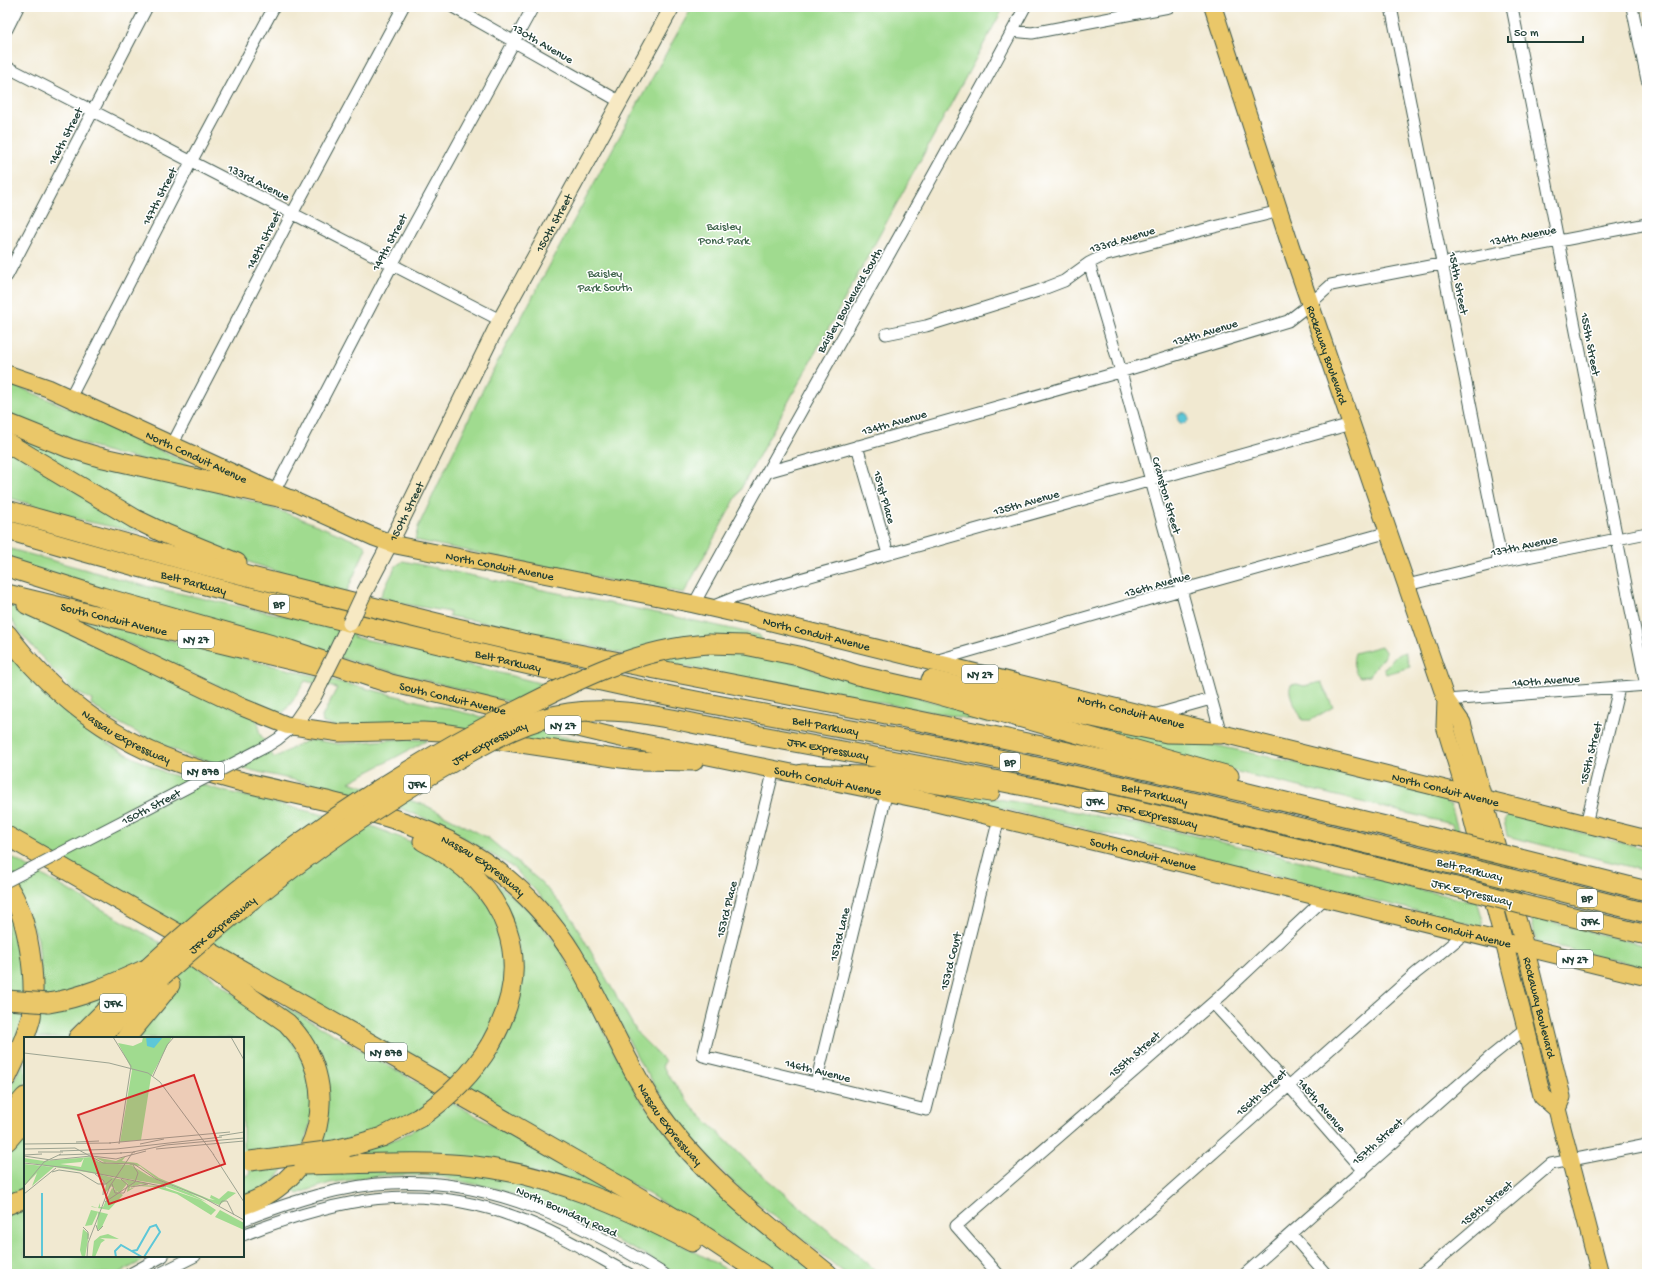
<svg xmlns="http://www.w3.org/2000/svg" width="1654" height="1281" viewBox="0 0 1654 1281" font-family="'Gochi Hand',sans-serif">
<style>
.green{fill:#a0db8f;stroke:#608c62}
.water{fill:#5dc7d8;stroke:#3e8286}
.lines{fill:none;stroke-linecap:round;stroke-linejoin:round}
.minor-casing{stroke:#3e574c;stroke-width:13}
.secondary-casing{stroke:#3e574c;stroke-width:17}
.primary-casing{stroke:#3e574c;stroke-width:19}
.motorway-casing{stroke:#3e574c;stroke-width:21}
.minor{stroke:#fff;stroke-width:11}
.secondary{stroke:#f7e9c3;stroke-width:15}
.primary{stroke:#eac769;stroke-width:17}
.motorway{stroke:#eac769;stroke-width:19}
.minor-bridge-casing{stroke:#3e574c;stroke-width:13;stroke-linecap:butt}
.secondary-bridge-casing{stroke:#3e574c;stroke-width:17;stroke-linecap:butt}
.motorway-bridge-casing{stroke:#3e574c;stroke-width:21;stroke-linecap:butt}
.minor-bridge{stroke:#fff;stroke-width:11}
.secondary-bridge{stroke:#f7e9c3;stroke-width:15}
.motorway-bridge{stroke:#eac769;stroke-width:19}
.labels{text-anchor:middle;stroke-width:3;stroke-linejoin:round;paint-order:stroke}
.shield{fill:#fff;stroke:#627771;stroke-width:1}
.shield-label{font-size:11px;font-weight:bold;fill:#1f3d34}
.street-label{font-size:12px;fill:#1f3d34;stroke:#fff}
.park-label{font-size:12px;fill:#3f644b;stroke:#fff}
.inset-river{fill:none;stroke:#5dc7d8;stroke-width:2}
.inset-road{fill:none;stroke:#9da492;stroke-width:1}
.view{fill:#d62828;fill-opacity:0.15;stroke:#d62828;stroke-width:2}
.inset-edge{fill:none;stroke:#1f3d34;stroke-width:2}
</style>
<rect width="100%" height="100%" fill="#fff"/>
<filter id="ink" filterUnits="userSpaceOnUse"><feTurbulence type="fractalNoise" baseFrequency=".025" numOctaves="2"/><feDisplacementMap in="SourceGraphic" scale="8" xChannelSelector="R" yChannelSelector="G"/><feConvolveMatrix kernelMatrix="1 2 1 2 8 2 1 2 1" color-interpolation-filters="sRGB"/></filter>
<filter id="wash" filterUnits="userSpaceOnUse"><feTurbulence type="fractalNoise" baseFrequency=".012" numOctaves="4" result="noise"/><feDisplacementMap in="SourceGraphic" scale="16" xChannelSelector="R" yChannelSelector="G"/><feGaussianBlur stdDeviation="0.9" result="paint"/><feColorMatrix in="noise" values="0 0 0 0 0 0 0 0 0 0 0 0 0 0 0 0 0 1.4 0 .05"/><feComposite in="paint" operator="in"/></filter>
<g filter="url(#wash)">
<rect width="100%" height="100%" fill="#f1e9d1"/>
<!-- green -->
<path class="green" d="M692,7H1004L684,593L613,581L415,540L418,527L486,383L612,150Z
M7,382L66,407L209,473L115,454L56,434L7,413Z
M7,431L261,504L302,519L363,544L366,548L346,593C276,571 200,549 135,514C92,491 50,464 7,438Z
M7,447L141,533L85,521L7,497Z
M7,548L141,585L251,609L346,628L355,632L353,637L387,644L551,686L514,703L355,662L7,562Z
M403,561C521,587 641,608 759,635L773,657L801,664L819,673L823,670L993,719L991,723C884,703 777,685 671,664C597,649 524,629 449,616L450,612L410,605L380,597L396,566Z
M9,605L256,718L259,726V732L274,758L304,742L313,740L339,744L400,739L428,740L349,782L425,805L488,838L541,882L570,915L638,1034L665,1061L662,1067L693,1108L757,1171L880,1274H846L733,1183L684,1129L641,1064L595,975L564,921L514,868L444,826L402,809L334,789L188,756L147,738L112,719L91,704L92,700L74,691L52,669L18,630L7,613V610H9Z
M71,616L600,746L599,751L345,729L323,723L322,717L337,688L305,681L292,702L283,713L279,711L278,715Z
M7,646L21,667L49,699L107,743L134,758L166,773L216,789L374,827L431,850L468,876L495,913L507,953L506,989L498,1020L478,1054L489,1060L509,1026L520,991V953L506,906L477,867L533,914L558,946L638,1096L705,1181L763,1231L818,1274H773L721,1239L647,1193L7,829Z
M1381,646L1386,653L1369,676L1360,677C1353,671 1352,662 1355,653Z
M1405,652L1410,667L1386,674L1384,669L1396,655Z
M1321,682L1333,707L1311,720H1302C1299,710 1286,695 1291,685L1297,684L1304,686Z
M1001,706C1151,728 1299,763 1446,799V803L1451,805L1483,921L1481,927L1171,849L942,794L943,790L1077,812L1192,835L1472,902L1452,824L1209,765Z
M1509,815L1647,849V871L1507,836L1504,820Z
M7,855L154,939L201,969L287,1033L310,1074L315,1107L304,1144L272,1184L243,1198V1176L250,1175L248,1156L243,1157V1038H135L146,1022L77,1026L66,1038H32L42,987L38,939L21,898L7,878Z
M7,898L23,931L30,994L7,1071Z
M1531,917L1647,946V968L1536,941Z
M284,1006L642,1211C607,1197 571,1183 535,1173C478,1157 417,1158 359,1158V1151L399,1138L424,1124L417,1112L391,1128L357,1139L333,1144L318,1171C380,1170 445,1167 506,1178C534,1184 560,1194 587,1204C636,1222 684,1244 729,1271L728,1274H676L644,1254L538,1204L498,1189L439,1177L399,1175L378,1176L330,1183L297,1194L295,1191L282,1198L279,1194L294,1186L291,1183L299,1175L316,1144L321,1132L326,1100L320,1064L304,1034L279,1010Z
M25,1061V1086L7,1106V1092Z
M25,1135V1192L7,1199V1157Z
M25,1207V1256H152L117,1274H7V1214Z"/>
<!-- water -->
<path class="water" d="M1177.5 418a5.5 5.5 0 1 1 11 0a5.5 5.5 0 1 1-11 0Z"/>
</g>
<g filter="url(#ink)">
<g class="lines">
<!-- minor casing -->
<g class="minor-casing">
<path id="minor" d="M453,7L619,101
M1391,7L1499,548L1497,563
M1512,7L1646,686
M1632,7L1647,80
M7,29L18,7
M1012,31L1032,33L1169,7
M7,67L500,320
M1089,263L1116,354L1221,734
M7,276L147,7
M886,334L926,326L1038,291L1064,281L1089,263L1103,256L1194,232L1280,211
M70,398L191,162L274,7
M172,445L292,214L403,7
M857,446L888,554
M767,472L1120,372L1288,321L1310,304L1331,285L1647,224
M274,492L392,265L533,7
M1407,585L1497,563L1647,533
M694,604C803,404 918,208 1025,7
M711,607L736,597L1351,424
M935,661L1181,590L1389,532
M1446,700L1647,685
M1154,715L1211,699
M267,746L278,739L293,727
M774,769L703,1056L926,1110L999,818
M1586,824L1619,688
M1213,1003L1288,1085L1363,1171
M816,1083L887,791
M243,1220C291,1202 341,1185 392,1183C489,1177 584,1224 664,1274
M1291,1234L1326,1274
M243,1235C336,1199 418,1180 515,1217C555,1231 592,1254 629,1274
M130,1274L163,1256
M159,1274L195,1256
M998,1274L956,1226L1224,993L1325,898
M1077,1274L1416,973L1439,955L1465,933
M1245,1274L1490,1057L1526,1028
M1422,1274L1551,1164L1647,1145"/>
</g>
<!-- secondary casing -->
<g class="secondary-casing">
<g id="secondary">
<path id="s1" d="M364,593L398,528L500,320L672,7"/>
<path d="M335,654L350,623"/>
<path d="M293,727L313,698L320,684"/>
</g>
</g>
<!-- primary casing -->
<g class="primary-casing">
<g id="primary">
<path id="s2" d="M1213,7L1294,257L1446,700L1462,723L1525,947L1562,1097L1557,1109"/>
<path id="s3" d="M7,374L48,388L274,492L374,537L396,545L694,604L751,617L1647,839"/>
<path id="s4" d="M7,593L324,669"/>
<path d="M26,605L72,626L242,707L286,725L340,733L423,731L441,732L621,759L638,761L694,762"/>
<path id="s5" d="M374,679L620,738L924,800L1647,977"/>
<path d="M1446,700L1445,726L1466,794L1526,1028L1542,1096L1557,1109L1600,1274"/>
</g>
</g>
<!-- motorway casing -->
<g class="motorway-casing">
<g id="motorway">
<path d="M7,423L69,448L99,457L292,500"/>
<path d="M7,443L135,519L166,534L237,563"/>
<path d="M7,510L199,564L457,628L522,643L876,712L1046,747L1248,793L1456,843"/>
<path id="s6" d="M7,530C214,590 423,643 633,688C748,713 865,731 980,755C1142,789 1302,828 1463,867"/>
<path d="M7,567L102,597L290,650L386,682"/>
<path id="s7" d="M7,634C49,691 107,737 174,761C223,780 276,789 327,801C383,815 434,827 483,861C519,885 550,918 573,955C604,1007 625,1063 659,1113C705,1178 767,1225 828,1274"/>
<path d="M709,644L745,645L799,656L857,675L922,690L1229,776"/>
<path d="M931,680L1031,704L1167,733L1221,734"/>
<path id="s8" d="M718,728C838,750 958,772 1078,797C1208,826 1338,858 1468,890"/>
<path d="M802,774L894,777L990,792"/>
<path d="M7,836L625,1189L703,1235L762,1274"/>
<path d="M423,841C507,884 539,960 490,1045"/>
<path d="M1520,859L1647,891"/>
<path d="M1527,883L1647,913"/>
<path d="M7,886C29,915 37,982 31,1017C26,1038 16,1058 7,1077"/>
<path d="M1532,907L1647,935"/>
<path d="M180,948L287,1023C346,1082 323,1180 243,1205"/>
<path d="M48,1003C83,998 117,982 148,968"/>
<path d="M78,1038L140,976"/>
<path d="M99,1038L162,976"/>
<path d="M126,1038L170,985"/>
<path d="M7,1118L25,1097"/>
<path d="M7,1141L25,1120"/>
<path d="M355,1145L382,1137L419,1118"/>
<path d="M344,1164C387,1163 432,1161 475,1166C552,1175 625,1207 692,1242"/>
<path d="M7,1205L25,1198"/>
</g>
</g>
<!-- minor -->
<use href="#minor" class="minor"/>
<!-- secondary -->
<use href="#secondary" class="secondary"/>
<!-- primary -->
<use href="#primary" class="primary"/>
<!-- motorway -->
<use href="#motorway" class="motorway"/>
<!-- minor-bridge casing -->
<g class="minor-bridge-casing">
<g id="minor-bridge">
<path id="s9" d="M7,881L267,746"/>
</g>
</g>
<!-- secondary-bridge casing -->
<g class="secondary-bridge-casing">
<path id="secondary-bridge" d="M350,623L364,593
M320,684L335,654"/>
</g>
<!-- motorway-bridge casing -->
<g class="motorway-bridge-casing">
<g id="motorway-bridge">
<path d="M1456,843L1520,859"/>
<path d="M1463,867L1527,883"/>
<path d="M1468,890L1532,907"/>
<path d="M148,968C257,866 381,780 514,712C576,680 638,648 709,644"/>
<path id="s10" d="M162,976C251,896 346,823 451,763C488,742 526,719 569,713C619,705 669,719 718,728"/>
<path d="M7,1000L48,1003"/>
<path d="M419,1118C448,1098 472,1075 490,1045"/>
<path d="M250,1161L334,1150L355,1145"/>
<path d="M304,1165L344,1164"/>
</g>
</g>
<!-- minor-bridge -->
<use href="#minor-bridge" class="minor-bridge"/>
<!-- secondary-bridge -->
<use href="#secondary-bridge" class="secondary-bridge"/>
<!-- motorway-bridge -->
<use href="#motorway-bridge" class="motorway-bridge"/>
</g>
</g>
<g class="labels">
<!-- shield labels -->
<g class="shield">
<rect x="269" y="595" width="20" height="18" rx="3"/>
<rect x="178" y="630" width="36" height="18" rx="3"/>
<rect x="962" y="665" width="36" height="18" rx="3"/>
<rect x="545" y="716" width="36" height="18" rx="3"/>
<rect x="1000" y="753" width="20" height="18" rx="3"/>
<rect x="182" y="762" width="42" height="18" rx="3"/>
<rect x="404" y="775" width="26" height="18" rx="3"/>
<rect x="1082" y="792" width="26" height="18" rx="3"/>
<rect x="1577" y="889" width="20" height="18" rx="3"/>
<rect x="1577" y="912" width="26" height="18" rx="3"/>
<rect x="1557" y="950" width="36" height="18" rx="3"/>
<rect x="100" y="994" width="26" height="18" rx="3"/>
<rect x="365" y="1043" width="42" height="18" rx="3"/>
</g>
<g class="shield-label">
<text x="279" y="608">BP</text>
<text x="196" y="643">NY 27</text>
<text x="980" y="678">NY 27</text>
<text x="563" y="729">NY 27</text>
<text x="1010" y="766">BP</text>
<text x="203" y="775">NY 878</text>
<text x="417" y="788">JFK</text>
<text x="1095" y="805">JFK</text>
<text x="1587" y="902">BP</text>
<text x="1590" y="925">JFK</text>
<text x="1575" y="963">NY 27</text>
<text x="113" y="1007">JFK</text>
<text x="386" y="1056">NY 878</text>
</g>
<!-- street labels -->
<g class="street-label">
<text transform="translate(543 43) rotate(30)" y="4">130th Avenue</text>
<text transform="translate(65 136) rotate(-63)" y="4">146th Street</text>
<text transform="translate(259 182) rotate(27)" y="4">133rd Avenue</text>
<text transform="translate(159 196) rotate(-63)" y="4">147th Street</text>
<text dy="4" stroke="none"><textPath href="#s1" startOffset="416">150th Street</textPath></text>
<text transform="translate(1523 235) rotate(-11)" y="4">134th Avenue</text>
<text transform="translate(1122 239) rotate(-17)" y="4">133rd Avenue</text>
<text transform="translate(263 240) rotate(-63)" y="4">148th Street</text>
<text transform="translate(389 242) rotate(-62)" y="4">149th Street</text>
<text transform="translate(1459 283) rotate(79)" y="4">154th Street</text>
<text transform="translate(849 300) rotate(-60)" y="4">Baisley Boulevard South</text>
<text transform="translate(1205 332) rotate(-17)" y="4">134th Avenue</text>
<text transform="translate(1591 344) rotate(79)" y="4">155th Street</text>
<text dy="4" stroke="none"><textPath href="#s2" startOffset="366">Rockaway Boulevard</textPath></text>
<text transform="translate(894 422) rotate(-16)" y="4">134th Avenue</text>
<text dy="4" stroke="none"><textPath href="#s3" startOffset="207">North Conduit Avenue</textPath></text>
<text transform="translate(1167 495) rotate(74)" y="4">Cranston Street</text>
<text transform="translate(885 497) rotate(74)" y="4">151st Place</text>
<text transform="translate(1026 502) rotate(-16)" y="4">135th Avenue</text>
<text dy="4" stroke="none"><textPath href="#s1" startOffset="92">150th Street</textPath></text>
<text transform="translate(1524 545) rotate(-12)" y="4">137th Avenue</text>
<text dy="4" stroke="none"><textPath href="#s3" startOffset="531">North Conduit Avenue</textPath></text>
<text dy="4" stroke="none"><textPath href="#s6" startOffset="194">Belt Parkway</textPath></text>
<text transform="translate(1157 584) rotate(-16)" y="4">136th Avenue</text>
<text dy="4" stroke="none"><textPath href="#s4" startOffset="110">South Conduit Avenue</textPath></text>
<text dy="4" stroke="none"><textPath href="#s3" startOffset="855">North Conduit Avenue</textPath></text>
<text dy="4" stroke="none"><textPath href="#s6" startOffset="518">Belt Parkway</textPath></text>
<text transform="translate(1546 680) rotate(-4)" y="4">140th Avenue</text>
<text dy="4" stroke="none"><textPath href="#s5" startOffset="81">South Conduit Avenue</textPath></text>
<text dy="4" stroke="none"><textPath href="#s3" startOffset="1179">North Conduit Avenue</textPath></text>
<text dy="4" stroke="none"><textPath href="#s6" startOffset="842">Belt Parkway</textPath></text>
<text dy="4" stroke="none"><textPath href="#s7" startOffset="159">Nassau Expressway</textPath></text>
<text dy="4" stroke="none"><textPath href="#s10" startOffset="403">JFK Expressway</textPath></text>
<text dy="4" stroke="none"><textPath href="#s8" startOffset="112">JFK Expressway</textPath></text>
<text transform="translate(1590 753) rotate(-76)" y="4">155th Street</text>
<text dy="4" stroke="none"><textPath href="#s5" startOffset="465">South Conduit Avenue</textPath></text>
<text dy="4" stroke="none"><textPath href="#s3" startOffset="1503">North Conduit Avenue</textPath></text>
<text dy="4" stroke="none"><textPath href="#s6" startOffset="1178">Belt Parkway</textPath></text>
<text dy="4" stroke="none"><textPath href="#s9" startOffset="162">150th Street</textPath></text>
<text dy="4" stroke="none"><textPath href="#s8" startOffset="448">JFK Expressway</textPath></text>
<text dy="4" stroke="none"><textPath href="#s5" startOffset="789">South Conduit Avenue</textPath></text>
<text dy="4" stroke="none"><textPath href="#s7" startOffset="542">Nassau Expressway</textPath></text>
<text transform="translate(1470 869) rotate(14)" y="4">Belt Parkway</text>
<text transform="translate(1472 892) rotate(14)" y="4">JFK Expressway</text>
<text transform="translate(726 909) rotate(-76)" y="4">153rd Place</text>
<text dy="4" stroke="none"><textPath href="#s10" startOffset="79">JFK Expressway</textPath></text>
<text dy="4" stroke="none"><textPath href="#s5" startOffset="1113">South Conduit Avenue</textPath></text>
<text transform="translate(839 934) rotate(-76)" y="4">153rd Lane</text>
<text transform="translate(950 961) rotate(-76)" y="4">153rd Court</text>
<text dy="4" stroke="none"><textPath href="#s2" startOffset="1054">Rockaway Boulevard</textPath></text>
<text transform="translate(1134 1054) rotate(-41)" y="4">155th Street</text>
<text transform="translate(818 1070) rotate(14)" y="4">146th Avenue</text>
<text transform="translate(1261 1092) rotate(-42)" y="4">156th Street</text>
<text transform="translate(1322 1105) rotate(49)" y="4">145th Avenue</text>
<text dy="4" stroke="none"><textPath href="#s7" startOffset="866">Nassau Expressway</textPath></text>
<text transform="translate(1377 1141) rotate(-42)" y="4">157th Street</text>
<text transform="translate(1486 1203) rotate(-40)" y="4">158th Street</text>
<text transform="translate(567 1211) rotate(24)" y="4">North Boundary Road</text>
</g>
<!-- park labels -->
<g class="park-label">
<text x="724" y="230">Baisley<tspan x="724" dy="14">Pond Park</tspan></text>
<text x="605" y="277">Baisley<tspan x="605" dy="14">Park South</tspan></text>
</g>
</g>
<!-- overview -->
<g transform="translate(24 1037)">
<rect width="220" height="220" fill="#f1e9d1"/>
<path d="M119,0H148L127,40L117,103L96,105L108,33L94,6L109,9L118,5ZM102,119L98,124L113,126L135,141L185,162L191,163L186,161L187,158L195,162L204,154L212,156L195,168L134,143L116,129L82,126L70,120L92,124ZM67,120L75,125L105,127L125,139L162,154L183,165L135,147L0,125V121L20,124ZM60,121L57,130L36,127L57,125ZM0,127L30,130L8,149L13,136L0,149ZM74,137L99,143L103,147L95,157L88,149L80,157L82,148ZM98,142L128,147H117L107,150L110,146L105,152L118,148L136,149L177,163L192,173L187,178L153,157L130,150L113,149L103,155L104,147ZM88,151L99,158L85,173L68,170L67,169L74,171L76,166V170H79ZM67,173L84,177L77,192L73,193L74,175L68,188L61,189ZM196,173L220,186V193L191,180ZM59,192L65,197L61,220H58L56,213ZM84,197L95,202L76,201L81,203L77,206L71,220H68L70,204L76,199Z" fill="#a0db8f" fill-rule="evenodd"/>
<path d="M122,0H139L130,11L123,9Z" fill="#5dc7d8"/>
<path class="inset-river" d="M108,214L113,213L126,190L132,188L136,195L120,220M18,220V156M92,220L91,214L97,208L118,220"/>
<path class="inset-road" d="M89,0L107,29L95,107M207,0L220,23M0,16L85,26L124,36L136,45L190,118M129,39L143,8L150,0M195,99L220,95M52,105L75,104M85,106L206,95M0,107L87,106M116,107L140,102M0,112L51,111L79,126L110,127L132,142L178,160L220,183M132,112L220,104M36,114L92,112L198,100M14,115H39M96,116L111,115M189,117L220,165M0,118L18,117M35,118L98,116M0,119L27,123L67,119M68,119L92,122L122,114M0,126L45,131L142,150M28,135L35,133L56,136L74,147H82L88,142M71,137L80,144L79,158M88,147L91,156H100L104,148L97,142M0,149L20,125L37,117M107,150L124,147M0,157L32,131M81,165L111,145L114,136L109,128M195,169L198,164H203L210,178M72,188L74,194L79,189M59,190L64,195V202M63,220L64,206L86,149L109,115L142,108L220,101"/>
<path class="view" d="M170,38L201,127L85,167L54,78Z"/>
<rect width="220" height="220" class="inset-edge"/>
</g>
<!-- margin -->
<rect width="1654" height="1281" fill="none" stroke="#fff" stroke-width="24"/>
<!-- scale -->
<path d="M1508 36v6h75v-6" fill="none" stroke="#1f3d34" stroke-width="2"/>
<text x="1514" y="36" font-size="12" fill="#1f3d34" stroke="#ffffff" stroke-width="3" paint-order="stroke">50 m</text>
</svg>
